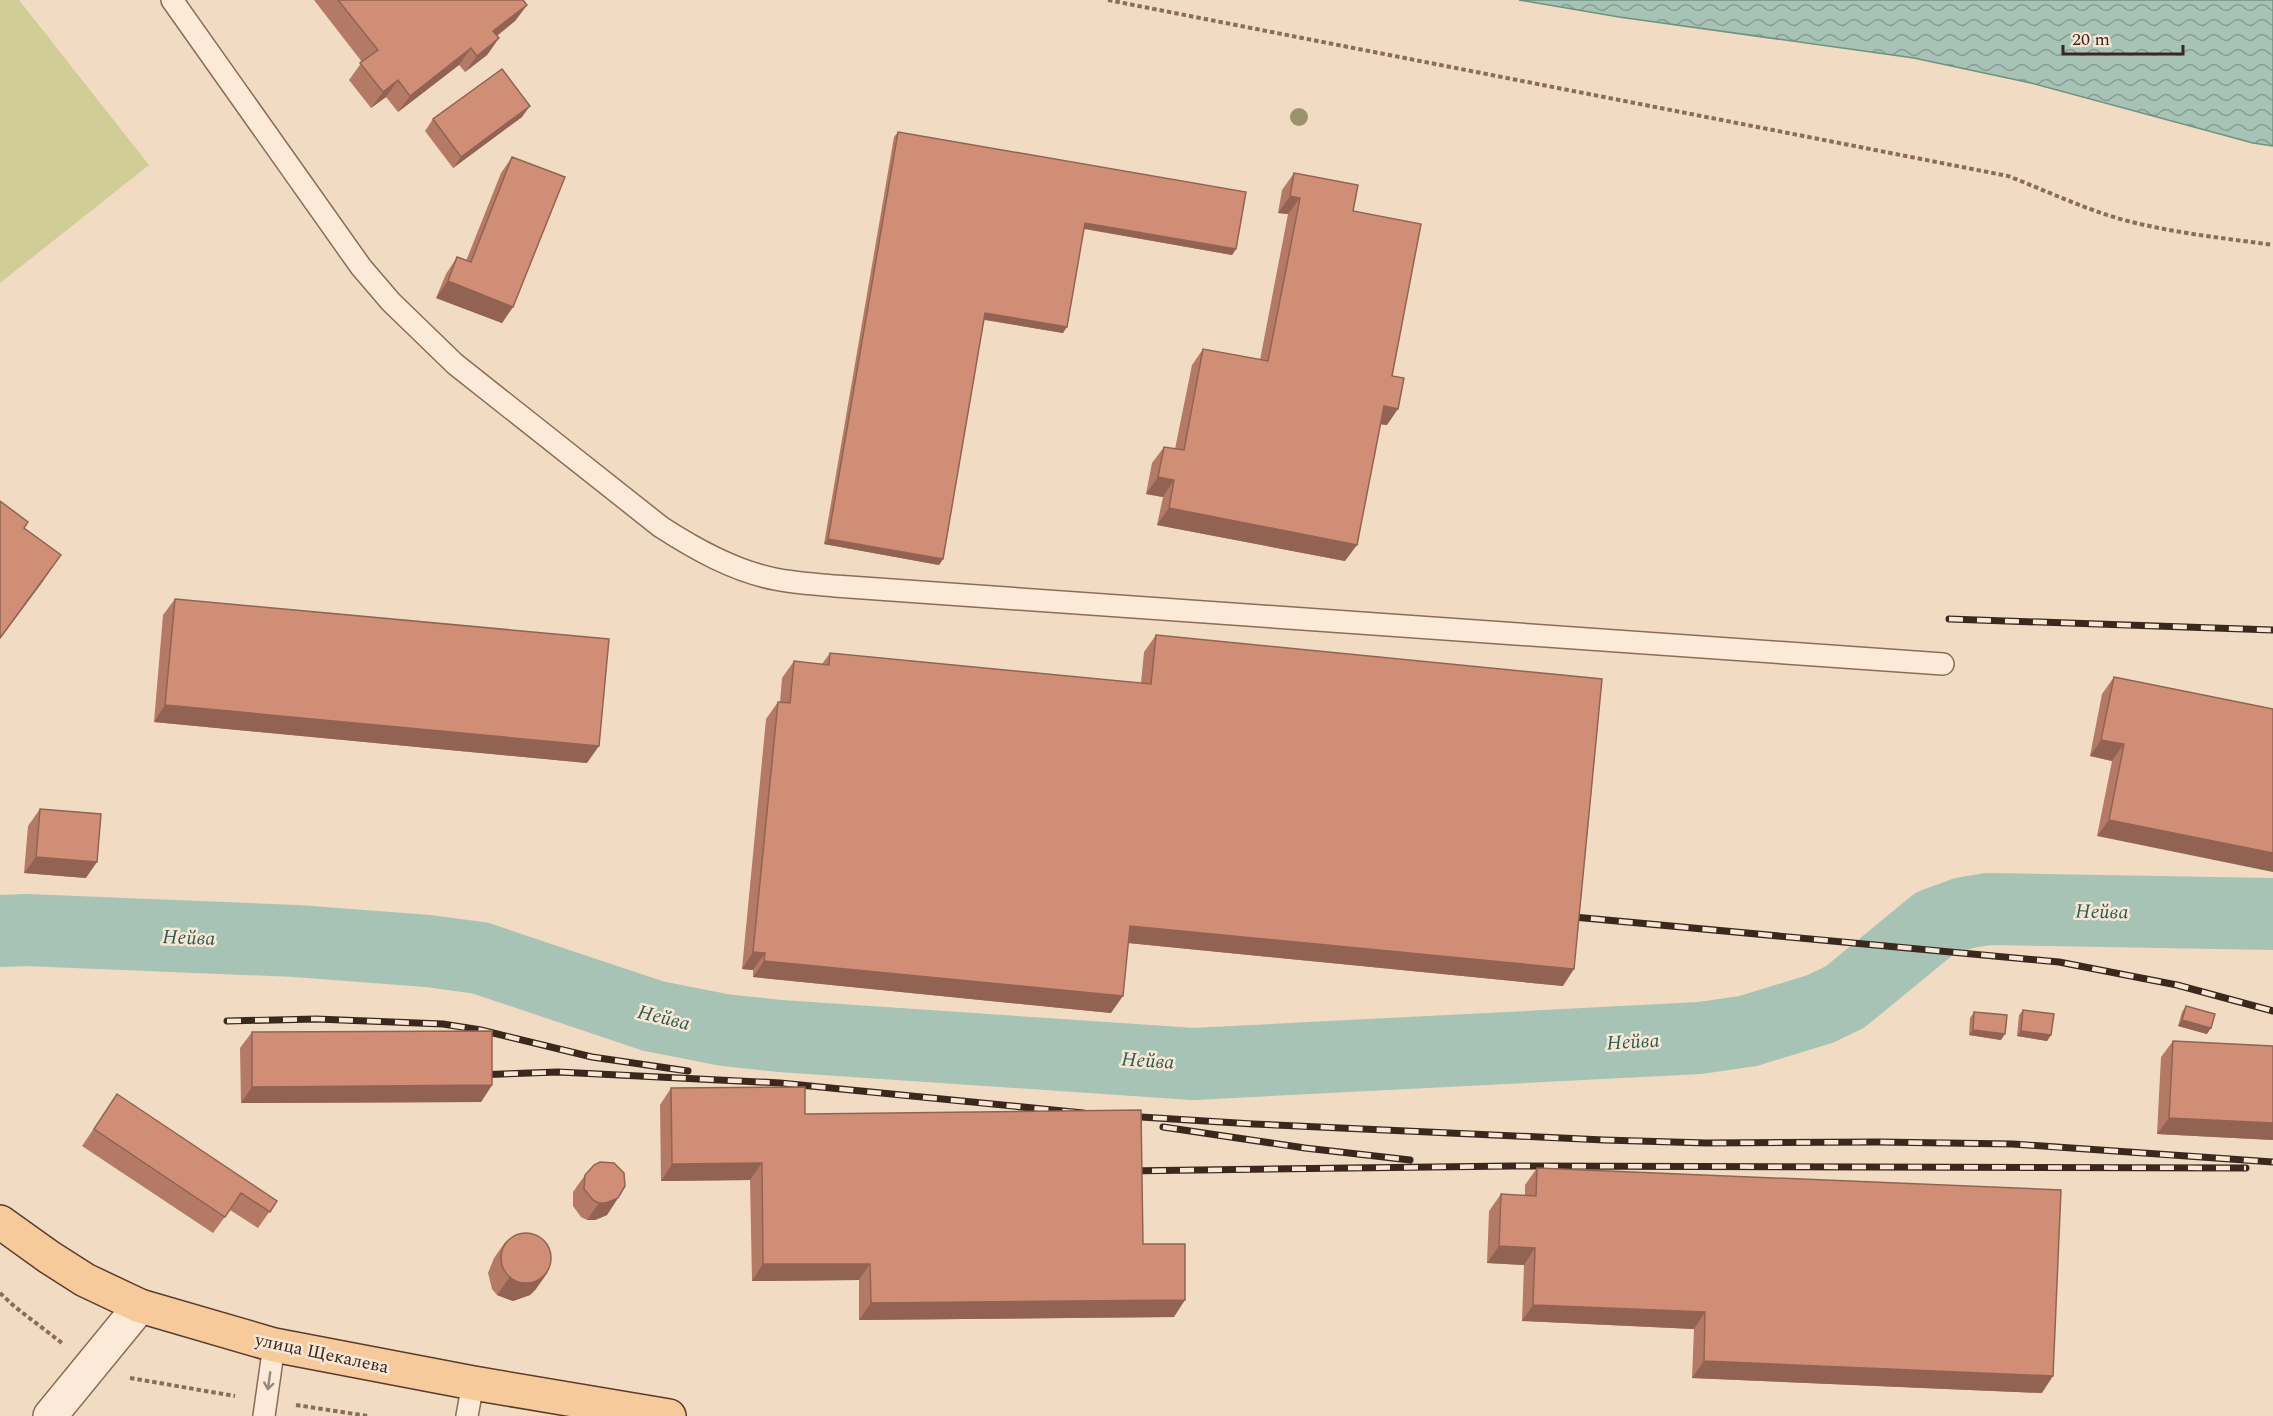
<svg xmlns="http://www.w3.org/2000/svg" width="2273" height="1416" viewBox="0 0 2273 1416" font-family="Spectral,serif">
<style>
.grass{fill:#d0cd97}
.water{fill:url(#water-waves);stroke:#6c9282;stroke-width:1.5}
.lines{fill:none;stroke-linecap:round;stroke-linejoin:round}
.river{stroke:#a6c3b6;stroke-width:72}
.lane-casing{stroke:#8c6c59;stroke-width:24}
.street-casing{stroke:#8c6c59;stroke-width:36}
.primary-casing{stroke:#5a3b2d;stroke-width:36}
.path{stroke:#8c6c59;stroke-width:4;stroke-dasharray:4.5 3;stroke-linecap:butt}
.lane{stroke:#fbead7;stroke-width:21}
.street{stroke:#fbead7;stroke-width:33}
.primary{stroke:#f6ca9a;stroke-width:33}
.rail-casing{stroke:#3b271e;stroke-width:7}
.rail{stroke:#f8e7d4;stroke-width:4.5;stroke-dasharray:14;stroke-linecap:butt}
.tree{fill:#9b946b}
.wall{fill:#b47a66}
.shaded-wall{fill:#926353}
.building{fill:#d18e77;stroke:#926353;stroke-width:1.5}
.oneway{stroke:#9b887a}
.labels{text-anchor:middle;stroke-width:5;stroke-linejoin:round;paint-order:stroke}
.street-label{font-size:18px;fill:#3b271e;stroke:#f8e7d4}
.water-label{font-size:20px;font-style:italic;fill:#2c5c51;stroke:#f8e7d4}
</style>
<defs>
<pattern id="water-waves" width="16" height="10" patternUnits="userSpaceOnUse" patternTransform="scale(1.5)"><rect width="16" height="10" fill="#a6c3b6"/><path d="M0 5q4-4 8 0t8 0" fill="none" stroke="#889e93"/></pattern>
</defs>
<rect width="100%" height="100%" fill="#f1dcc3"/>
<!-- grass -->
<path class="grass" d="M0,0H19L149,165L0,283Z"/>
<!-- water -->
<path class="water" d="M1519,0H2273V146L2253,143L2031,83L1914,58L1619,17Z"/>
<g class="lines">
<!-- river -->
<path class="river" d="M0,931L26,930L296,941L428,951L480,958L653,1016L724,1030L780,1036L1193,1064L1700,1038L1748,1031L1820,1009L1845,997L1934,924L1964,913L1988,909L2273,914"/>
<!-- lane casing -->
<g class="lane-casing">
<path id="lane" d="M172,0L361,267L391,302L455,364L661,527C695,549 734,571 775,579C794,583 815,584 835,586L1943,664
M264,1416L274,1345
M467,1416L473,1383"/>
</g>
<!-- street casing -->
<g class="street-casing">
<path id="street" d="M50,1416L140,1306"/>
</g>
<!-- primary casing -->
<g class="primary-casing">
<path id="primary" d="M0,1222L49,1257L85,1280L140,1306L274,1345L473,1383L669,1416"/>
</g>
<!-- path -->
<path class="path" d="M1108,0L2008,176C2047,191 2084,209 2124,220C2173,233 2223,238 2273,245
M0,1293L15,1307L62,1343
M130,1378L235,1396
M296,1405L368,1416"/>
<!-- lane -->
<use href="#lane" class="lane"/>
<!-- street -->
<use href="#street" class="street"/>
<!-- primary -->
<use href="#primary" class="primary"/>
<!-- rail casing -->
<g class="rail-casing">
<path id="rail" d="M1949,619L2273,630
M1563,916L2059,962L2177,985L2273,1011
M227,1021L316,1019L443,1024L481,1030L592,1057L688,1071
M476,1075L558,1072L780,1083L1083,1113
M1125,1116L1253,1124L1604,1140L1707,1143L1879,1142L2013,1144L2273,1162
M1163,1127L1305,1148L1410,1160
M1124,1171L1512,1166L2246,1168"/>
</g>
<!-- rail -->
<use href="#rail" class="rail"/>
</g>
<!-- trees -->
<circle class="tree" cx="1299" cy="117" r="9"/>
<!-- wall -->
<path class="wall" d="M314,0H523L527,5L515,21L497,36L499,38L487,55L465,72L459,65L398,112L386,97L371,108L349,80L362,62Z
M522,117L453,168L425,131L433,119Z
M898,132L1236,249L1232,255L1084,229L1063,333L984,320L943,559L939,565L824,544L894,137Z
M512,157L513,307L502,323L436,298L446,274L457,257L466,261L501,173Z
M1294,173L1353,211L1392,376L1387,425L1380,424L1345,561L1157,525L1163,497L1146,494L1152,463L1164,447L1175,449L1192,365L1203,349L1260,360L1288,214L1278,213L1282,190Z
M175,599L587,763L154,722L163,615Z
M1156,635L1563,986L1128,943L1111,1013L753,977V970L742,969L766,719L778,702H780L782,678L794,661L822,664L830,653L1141,683L1144,652Z
M2114,677L2273,709L2097,836L2112,761L2090,756L2102,694Z
M40,809L86,878L24,873L28,826Z
M2186,1006L2207,1034L2178,1026L2182,1012Z
M2023,1010L2051,1035L2047,1041L2017,1036L2019,1015Z
M1974,1012L2001,1040L1969,1035L1970,1018Z
M252,1032L492,1085L481,1102L241,1103L240,1048Z
M2173,1041L2273,1046V1140L2157,1134L2161,1057Z
M671,1088L805,1114L1143,1244L1174,1317L859,1320V1280L752,1281L750,1180L661,1181L660,1105Z
M117,1094L277,1201L258,1228L230,1210L213,1233L82,1146Z
M1537,1168L2042,1393L1692,1378L1694,1329L1522,1321L1524,1265L1487,1263L1489,1211L1501,1194L1525,1196V1185Z
M585,1175L618,1198L607,1215L595,1220H587L581,1217L573,1206V1192Z
M506,1241L536,1289L530,1295L513,1301L497,1295L492,1289L488,1273L494,1258Z"/>
<!-- shaded-wall -->
<path class="shaded-wall" d="M527,5L515,21L481,48L493,31Z
M499,38L487,55L465,72L477,56Z
M471,48L459,65L398,112L410,96Z
M398,80L386,97L371,108L383,92Z
M530,106L522,117L453,168L461,157Z
M1290,196L1300,198L1288,214L1278,213Z
M1085,223L1236,249L1232,255L1081,228Z
M448,281L513,307L502,323L436,298Z
M985,313L1067,327L1063,333L981,319Z
M1384,406L1398,409L1387,425L1372,423Z
M1158,477L1174,480L1163,497L1146,494Z
M1169,508L1357,545L1345,561L1157,525Z
M828,539L943,559L939,565L824,544Z
M61,555L41,584L0,639V638Z
M165,705L599,746L587,763L154,722Z
M2101,740L2124,744L2112,761L2090,756Z
M2109,820L2273,853V872L2097,836Z
M36,857L97,862L86,878L24,873Z
M1130,926L1574,969L1563,986L1118,942Z
M753,952L765,953L753,970L742,969Z
M764,961L1123,996L1111,1013L753,977Z
M2182,1020L2211,1028L2207,1034L2178,1026Z
M1973,1030L2005,1034L2001,1040L1969,1035Z
M2021,1031L2051,1035L2047,1041L2017,1036Z
M492,1085L481,1102L241,1103L252,1087Z
M2169,1118L2273,1123V1140L2157,1134Z
M762,1163L750,1180L661,1181L672,1164Z
M618,1198L607,1215L595,1220H587L599,1203Z
M1499,1246L1535,1248L1524,1265L1487,1263Z
M763,1264H870L859,1280L752,1281Z
M548,1272L536,1289L530,1295L513,1301L497,1295L509,1278Z
M1185,1300L1174,1317L859,1320L871,1303Z
M1533,1305L1705,1312L1694,1329L1522,1321Z
M1704,1361L2053,1376L2042,1393L1692,1378Z"/>
<!-- building -->
<path class="building" d="M338,0H523L527,5L493,31L499,38L477,56L471,48L410,96L398,80L383,92L360,63L378,50Z
M502,69L530,106L461,157L433,119Z
M898,132L1246,192L1236,249L1085,223L1067,327L985,313L943,559L828,539Z
M512,157L565,177L513,307L448,281L457,257L471,262Z
M1294,173L1358,185L1353,211L1421,224L1392,376L1404,378L1398,409L1384,406L1357,545L1169,508L1174,480L1158,477L1164,447L1184,450L1203,349L1268,361L1300,198L1290,196Z
M0,501L28,522L24,528L61,555L0,638Z
M175,599L609,639L599,746L165,705Z
M1156,635L1602,679L1574,969L1130,926L1123,996L764,961L765,953L753,952L778,702L790,703L794,661L829,665L830,653L1151,684Z
M2114,677L2273,709V853L2109,820L2124,744L2101,740Z
M40,809L101,814L97,862L36,857Z
M2186,1006L2215,1014L2211,1028L2182,1020Z
M2023,1010L2054,1014L2051,1035L2021,1031Z
M1974,1012L2007,1015L2005,1034L1973,1030Z
M492,1031V1085L252,1087V1032Z
M2173,1041L2273,1046V1123L2169,1118Z
M805,1087V1114L1141,1110L1143,1244H1185V1300L871,1303L870,1264H763L762,1163L672,1164L671,1088Z
M117,1094L277,1201L270,1212L241,1193L225,1217L94,1129Z
M600,1162L614,1163L624,1173L625,1186L618,1198L606,1203H599L593,1200L584,1189L585,1175L594,1165Z
M1537,1168L2061,1190L2053,1376L1704,1361L1705,1312L1533,1305L1535,1248L1499,1246L1501,1194L1536,1196Z
M501 1258a25 25 0 1 1 50 0a25 25 0 1 1-50 0Z"/>
<!-- one-way arrows -->
<defs><path id="oneway-shaft" d="M-6 0H5M1.5-3L5.5 0L1.5 3" fill="none" stroke-width="1.6" stroke-linecap="round" stroke-linejoin="round" transform="scale(1.5)"/></defs>
<use class="oneway" href="#oneway-shaft" transform="translate(269 1381) rotate(98)"/>
<g class="labels">
<!-- street labels -->
<g class="street-label">
<text transform="translate(322 1353) rotate(12)" y="6">улица Щекалева</text>
</g>
<!-- water labels -->
<g class="water-label">
<text transform="translate(2102 911) rotate(1)" y="7">Нейва</text>
<text transform="translate(189 937) rotate(2)" y="7">Нейва</text>
<text transform="translate(664 1017) rotate(14)" y="7">Нейва</text>
<text transform="translate(1633 1041) rotate(-3)" y="7">Нейва</text>
<text transform="translate(1148 1060) rotate(4)" y="7">Нейва</text>
</g>
</g>
<!-- scale -->
<path d="M2063 45v9h120v-9" fill="none" stroke="#3b271e" stroke-width="3"/>
<text x="2072" y="45" font-size="18" fill="#3b271e" stroke="#f8e7d4" stroke-width="4.5" paint-order="stroke">20 m</text>
</svg>
